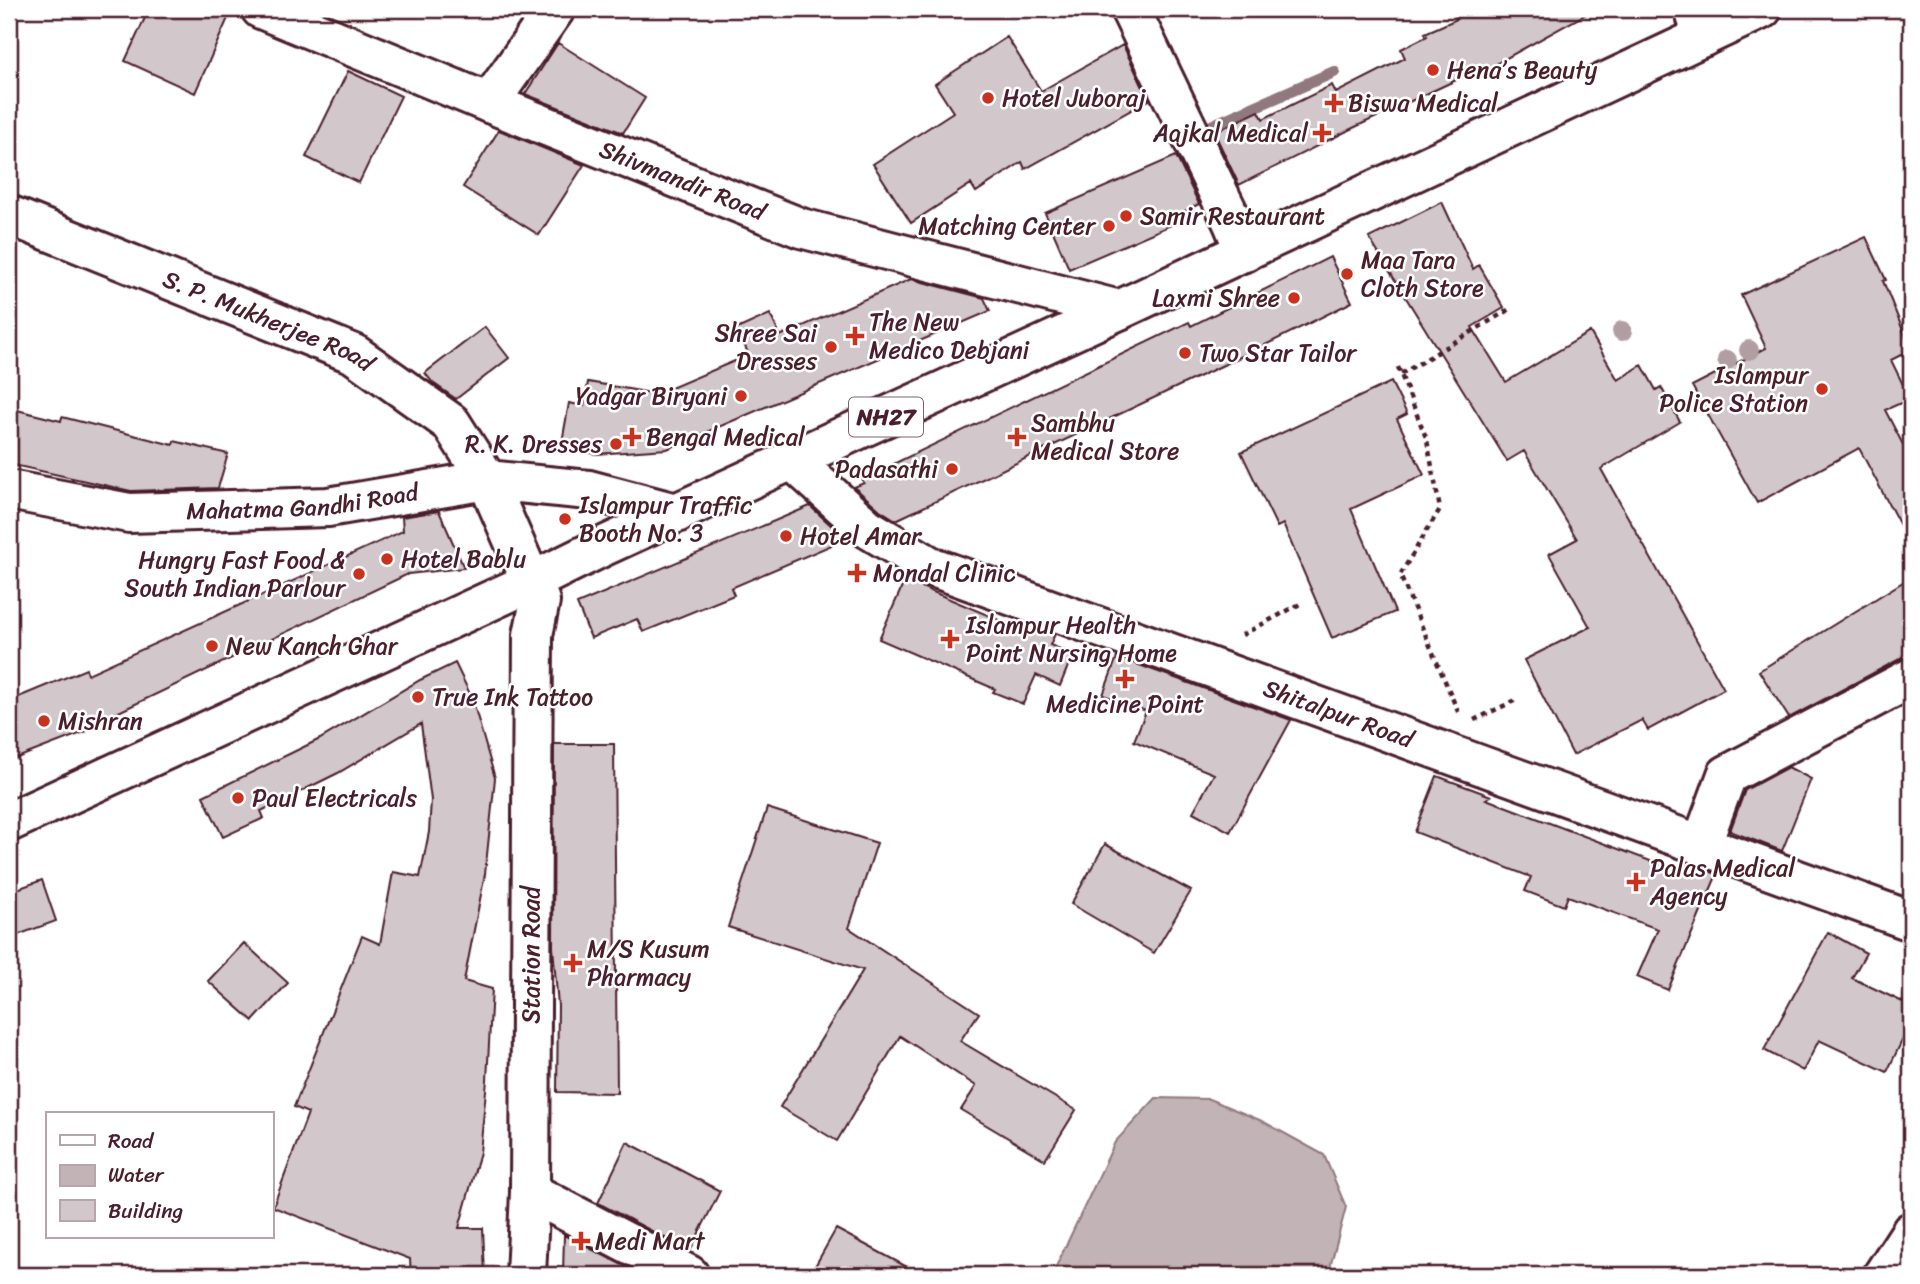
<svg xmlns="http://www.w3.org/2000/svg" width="1920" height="1284" viewBox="0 0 1920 1284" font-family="Sriracha,sans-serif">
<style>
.water{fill:#c1b3b6;stroke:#91787e;stroke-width:2}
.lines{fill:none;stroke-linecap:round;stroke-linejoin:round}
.stream{stroke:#91787e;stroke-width:12}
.building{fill:#d2c7cb;stroke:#4a1f2b;stroke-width:2}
.minor-casing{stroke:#4a1f2b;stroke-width:44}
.major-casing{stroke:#4a1f2b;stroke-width:44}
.path{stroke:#4a1f2b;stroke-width:4.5;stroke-dasharray:5 5;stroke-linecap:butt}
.minor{stroke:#fff;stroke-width:38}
.major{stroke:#fff;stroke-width:38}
.tree{fill:#b19ea3}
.poi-dot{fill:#c8321e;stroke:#fff;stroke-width:2.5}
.labels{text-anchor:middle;stroke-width:5;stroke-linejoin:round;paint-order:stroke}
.shield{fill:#fff;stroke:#80626b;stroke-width:2}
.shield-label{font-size:23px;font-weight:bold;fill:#4a1f2b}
.poi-label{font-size:24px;fill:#4a1f2b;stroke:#fff;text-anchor:start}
.street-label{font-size:24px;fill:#4a1f2b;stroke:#fff}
</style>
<rect width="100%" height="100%" fill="#fff"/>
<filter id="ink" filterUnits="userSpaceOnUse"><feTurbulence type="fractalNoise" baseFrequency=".0143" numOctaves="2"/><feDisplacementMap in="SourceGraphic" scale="14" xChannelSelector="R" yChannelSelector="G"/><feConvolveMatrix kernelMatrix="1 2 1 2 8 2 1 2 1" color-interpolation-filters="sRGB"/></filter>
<g filter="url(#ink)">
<!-- water -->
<path class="water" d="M1156,1098L1209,1099L1262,1121L1324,1155L1346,1207L1328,1275H1052L1115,1142Z"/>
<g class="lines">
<!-- stream -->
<path class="stream" d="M1202,130L1334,72"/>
</g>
<!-- building -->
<path class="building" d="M149,9H232L195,93L125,61Z
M1452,9H1595L1483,71L1482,68L1353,128L1239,185L1214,132L1259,111L1263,119L1332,85L1336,93L1405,58L1401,49L1427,36L1425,33L1457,19Z
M1007,37L1041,91L1123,45L1149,100L1025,169L1022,162L976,192L971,184L911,223L873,164L953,112L935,84Z
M558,43L645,98L623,133L525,94Z
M348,71L401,96L359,183L306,157Z
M499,130L584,165L539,235L463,187Z
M1176,156L1199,204L1183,212L1185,219L1069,269L1045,213Z
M1442,202L1473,269L1479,265L1504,308L1472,327L1506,382L1590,332L1618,380L1642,365L1656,390L1661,387L1680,422L1601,469L1724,689L1648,730L1642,720L1573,755L1524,660L1590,627L1549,554L1577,539L1524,451L1507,461L1369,238Z
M1866,237L1886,280L1883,281L1911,350L1891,360L1910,399L1885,410L1911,460V546L1859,448L1757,503L1692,386L1766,348L1741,295Z
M1330,257L1352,302L1255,350L896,520L880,510L854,487L864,483L862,479L1189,322L1191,326Z
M911,279L984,298L990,311L667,449L596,454L561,448L569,403L584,406L588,382L657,394L749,355L737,329L770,314L780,336Z
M485,327L509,358L456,399L433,383L425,373Z
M1391,382L1407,414L1397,419L1424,475L1351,509L1395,612L1332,638L1283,524L1277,527L1241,452Z
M9,408L61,421L62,417L173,445L174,441L228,454L218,488L131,491L9,464Z
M810,506L846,539L731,588L734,595L643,632L637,619L591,638L577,604Z
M439,511L464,568L408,574L106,718L108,723L9,761V701L86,669L88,674L403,531L402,517Z
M1911,577V653L1789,718L1759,671Z
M905,580L1020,629L1023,623L1055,634L1050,645L1073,654L1060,686L1036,675L1023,704L993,692L995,689L879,639Z
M1117,657L1291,720L1230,832L1193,812L1214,774L1134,741L1146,711L1103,695Z
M455,663L472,698L495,778L485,874L464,981L492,989L487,1080L480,1152L459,1228H483L485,1275H411L410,1259L273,1207L308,1113L294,1107L362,936L380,944L393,872L420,877L429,832L431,800L421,724L338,773L261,811L264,818L223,837L203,796L320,739L420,680Z
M554,744H614L617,1093L557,1092L558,1006L553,947Z
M1788,767L1811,779L1782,851L1730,831L1745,790Z
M1437,776L1491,796L1486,799L1682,873L1686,863L1717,874L1668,990L1637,977L1658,929L1568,896L1564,906L1525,891L1531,877L1415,832Z
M767,808L877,843L849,928L979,1013L960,1041L1076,1110L1045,1160L961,1110L976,1086L900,1036L837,1141L780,1107L863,970L728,927Z
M1105,844L1191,891L1154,953L1071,904Z
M42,880L56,921L15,936L9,918V892Z
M1828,932L1866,953L1852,978L1911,1006V1022L1887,1072L1819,1040L1803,1071L1764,1050Z
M244,943L288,983L253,1021L208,981Z
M627,1142L720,1191L690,1251L598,1203Z
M836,1229L922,1275H810Z
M564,1235L642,1275H563Z"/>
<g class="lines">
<!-- minor casing -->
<g class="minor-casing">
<g id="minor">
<path id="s1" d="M261,9L489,103L801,228L1119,310"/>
<path d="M1130,9L1233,223L1245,252"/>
<path d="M1694,9L1703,37"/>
<path d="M489,103L555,9"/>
<path id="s2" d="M9,215L354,354L451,423L487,480L589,490L676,513"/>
<path id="s3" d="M792,460L867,528L930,566L1911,921"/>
<path id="s4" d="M9,490L129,513L328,507L487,480L540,601L533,635L530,1192L526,1275"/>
<path d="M1701,846L1727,775L1911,678"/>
<path d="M530,1192L689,1275"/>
<path d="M1883,1275L1911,1232"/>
</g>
</g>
<!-- major casing -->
<g class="major-casing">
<path id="major" d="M9,822L531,582L604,546L1119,310L1762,9"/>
</g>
<!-- path -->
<path class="path" d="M1398,367L1427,440L1440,509L1400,575L1459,714
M1401,374L1510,309
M1242,635L1300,604
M1474,720L1516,700"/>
<!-- minor -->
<use href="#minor" class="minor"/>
<!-- major -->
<use href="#major" class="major"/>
</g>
<!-- trees -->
<g class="tree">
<circle cx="1622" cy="331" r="10"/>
<circle cx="1749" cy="350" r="10"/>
<circle cx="1727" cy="360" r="10"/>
</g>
</g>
<!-- markers -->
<g class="poi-dot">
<circle cx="1433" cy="70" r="7"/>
<circle cx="988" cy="98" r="7"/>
<path d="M1330.5 92.5h7v7h7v7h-7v7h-7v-7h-7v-7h7z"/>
<path d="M1318.5 122.5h7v7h7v7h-7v7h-7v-7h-7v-7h7z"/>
<circle cx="1126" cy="216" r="7"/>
<circle cx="1109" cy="226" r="7"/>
<circle cx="1347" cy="274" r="7"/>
<circle cx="1294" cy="298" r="7"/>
<path d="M851.5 325.5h7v7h7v7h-7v7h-7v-7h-7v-7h7z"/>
<circle cx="831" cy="347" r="7"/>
<circle cx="1185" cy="353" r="7"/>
<circle cx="1822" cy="389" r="7"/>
<circle cx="741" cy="396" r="7"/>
<path d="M628.5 426.5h7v7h7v7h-7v7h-7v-7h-7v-7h7z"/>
<path d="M1013.5 426.5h7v7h7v7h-7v7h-7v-7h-7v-7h7z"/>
<circle cx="616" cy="444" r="7"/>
<circle cx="952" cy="469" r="7"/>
<circle cx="565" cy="519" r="7"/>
<circle cx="786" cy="536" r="7"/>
<circle cx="387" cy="559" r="7"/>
<path d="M853.5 562.5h7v7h7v7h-7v7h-7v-7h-7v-7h7z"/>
<circle cx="359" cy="574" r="7"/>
<path d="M946.5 628.5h7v7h7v7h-7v7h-7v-7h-7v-7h7z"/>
<circle cx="212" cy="646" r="7"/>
<path d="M1121.5 668.5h7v7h7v7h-7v7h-7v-7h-7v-7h7z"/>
<circle cx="418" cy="697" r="7"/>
<circle cx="44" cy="721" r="7"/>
<circle cx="238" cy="798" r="7"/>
<path d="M1632.5 871.5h7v7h7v7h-7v7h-7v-7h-7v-7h7z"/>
<path d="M569.5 952.5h7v7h7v7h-7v7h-7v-7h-7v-7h7z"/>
<path d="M577.5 1230.5h7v7h7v7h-7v7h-7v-7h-7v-7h7z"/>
</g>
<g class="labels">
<!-- shield labels -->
<rect class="shield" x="849" y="397.5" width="74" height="39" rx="5"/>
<g class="shield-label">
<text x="886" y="425">NH27</text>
</g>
<!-- poi labels -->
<g class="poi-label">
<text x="1447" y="78">Hena’s Beauty</text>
<text x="1002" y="106">Hotel Juboraj</text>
<text x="1348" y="111">Biswa Medical</text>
<text x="1308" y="141" text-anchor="end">Aajkal Medical</text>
<text x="1140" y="224">Samir Restaurant</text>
<text x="1095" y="234" text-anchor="end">Matching Center</text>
<text x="1361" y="268">Maa Tara<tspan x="1361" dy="28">Cloth Store</tspan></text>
<text x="1280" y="306" text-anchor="end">Laxmi Shree</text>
<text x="869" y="330">The New<tspan x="869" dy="28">Medico Debjani</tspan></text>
<text x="817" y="341" text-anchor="end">Shree Sai<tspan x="817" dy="28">Dresses</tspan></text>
<text x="1199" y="361">Two Star Tailor</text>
<text x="1808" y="383" text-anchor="end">Islampur<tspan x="1808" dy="28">Police Station</tspan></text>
<text x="727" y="404" text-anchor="end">Yadgar Biryani</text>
<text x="1031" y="431">Sambhu<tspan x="1031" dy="28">Medical Store</tspan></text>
<text x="646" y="445">Bengal Medical</text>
<text x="602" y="452" text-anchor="end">R. K. Dresses</text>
<text x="938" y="477" text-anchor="end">Padasathi</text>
<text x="579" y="513">Islampur Traffic<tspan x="579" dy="28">Booth No. 3</tspan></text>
<text x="800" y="544">Hotel Amar</text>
<text x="401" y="567">Hotel Bablu</text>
<text x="345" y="568" text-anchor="end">Hungry Fast Food &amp;<tspan x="345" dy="28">South Indian Parlour</tspan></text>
<text x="873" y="581">Mondal Clinic</text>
<text x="966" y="633">Islampur Health<tspan x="966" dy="28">Point Nursing Home</tspan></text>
<text x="226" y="654">New Kanch Ghar</text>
<text x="432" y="705">True Ink Tattoo</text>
<text x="1125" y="712" text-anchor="middle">Medicine Point</text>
<text x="58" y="729">Mishran</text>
<text x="252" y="806">Paul Electricals</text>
<text x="1650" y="876">Palas Medical<tspan x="1650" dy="28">Agency</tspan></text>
<text x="587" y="957">M/S Kusum<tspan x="587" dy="28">Pharmacy</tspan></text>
<text x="595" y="1249">Medi Mart</text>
</g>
<!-- street labels -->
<g class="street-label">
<text dy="8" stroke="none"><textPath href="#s1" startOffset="455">Shivmandir Road</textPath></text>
<text dy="8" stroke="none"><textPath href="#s2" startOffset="280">S. P. Mukherjee Road</textPath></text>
<text dy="8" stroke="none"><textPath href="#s4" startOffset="296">Mahatma Gandhi Road</textPath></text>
<text dy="8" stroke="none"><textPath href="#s3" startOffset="609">Shitalpur Road</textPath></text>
<text transform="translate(531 955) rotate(-90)" y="8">Station Road</text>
</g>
</g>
<!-- margin -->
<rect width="1920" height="1284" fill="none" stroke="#fff" stroke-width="35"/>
<rect x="18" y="18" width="1885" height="1249" fill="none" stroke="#4a1f2b" stroke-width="2.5" filter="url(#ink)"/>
<!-- legend -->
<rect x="46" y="1112" width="228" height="126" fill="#ffffff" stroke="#b7a5aa" stroke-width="2"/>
<rect x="60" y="1135" width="35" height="10" fill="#ffffff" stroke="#b7a5aa" stroke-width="2"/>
<text x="108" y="1148" font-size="21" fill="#4a1f2b">Road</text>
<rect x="60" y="1165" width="35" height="21" fill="#c1b3b6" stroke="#b7a5aa" stroke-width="2"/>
<text x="108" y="1182" font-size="21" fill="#4a1f2b">Water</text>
<rect x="60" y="1200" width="35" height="21" fill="#d2c7cb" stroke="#b7a5aa" stroke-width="2"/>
<text x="108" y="1218" font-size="21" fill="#4a1f2b">Building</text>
</svg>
